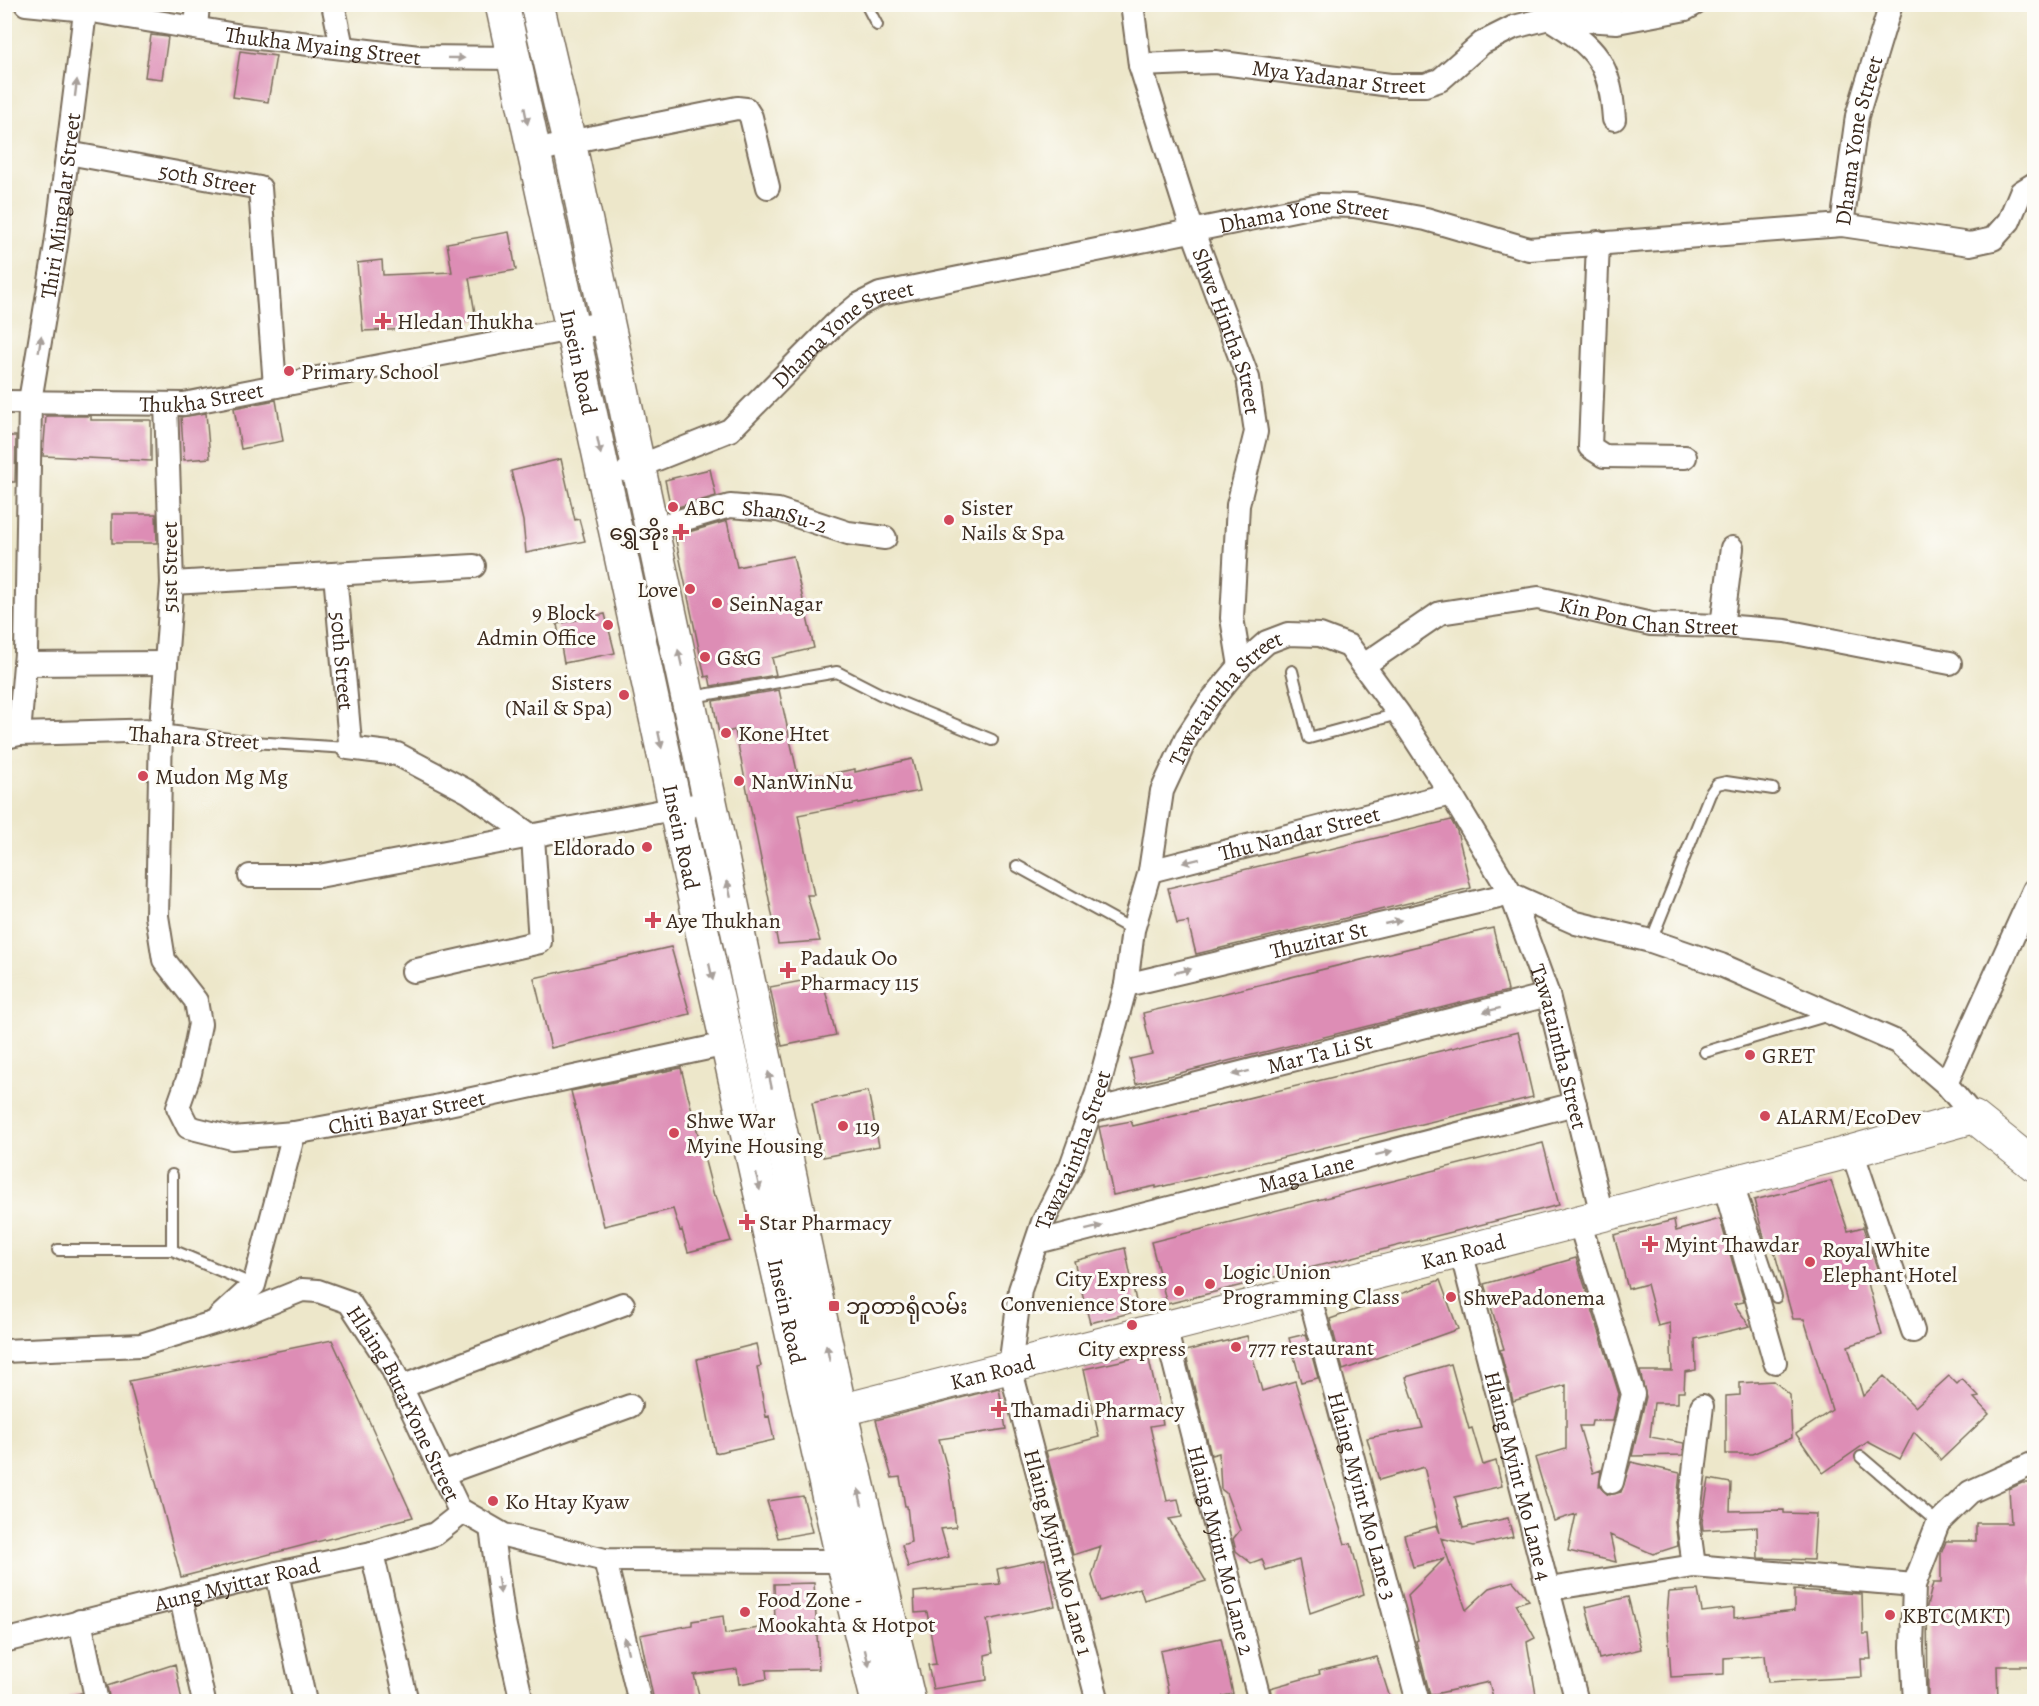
<svg xmlns="http://www.w3.org/2000/svg" width="2039" height="1706" viewBox="0 0 2039 1706" font-family="Alegreya,'Noto Sans Myanmar',serif">
<style>
.building{fill:#dd8db5}
.lines{fill:none;stroke-linecap:round;stroke-linejoin:round}
.lane-casing{stroke:#796c5a;stroke-width:14}
.street-casing{stroke:#796c5a;stroke-width:26}
.secondary-casing{stroke:#796c5a;stroke-width:34}
.primary-casing{stroke:#796c5a;stroke-width:36}
.lane{stroke:#fff;stroke-width:10}
.street{stroke:#fff;stroke-width:22}
.secondary{stroke:#fff;stroke-width:32}
.primary{stroke:#fff;stroke-width:33}
.oneway{fill:#a79f9a}
.poi-dot{fill:#d1495b;stroke:#fdfcf7;stroke-width:2}
.labels{text-anchor:middle;stroke-width:6;stroke-linejoin:round;paint-order:stroke}
.street-label{font-size:22px;fill:#3b2a1e;stroke:#fdfcf7}
.poi-label{font-size:22px;fill:#3b2a1e;stroke:#fdfcf7;text-anchor:start}
</style>
<rect width="100%" height="100%" fill="#fdfcf7"/>
<filter id="ink" filterUnits="userSpaceOnUse"><feTurbulence type="fractalNoise" baseFrequency=".0167" numOctaves="2"/><feDisplacementMap in="SourceGraphic" scale="12" xChannelSelector="R" yChannelSelector="G"/><feConvolveMatrix kernelMatrix="1 2 1 2 8 2 1 2 1" color-interpolation-filters="sRGB"/></filter>
<filter id="wash" filterUnits="userSpaceOnUse"><feTurbulence type="fractalNoise" baseFrequency=".008" numOctaves="4" result="noise"/><feDisplacementMap in="SourceGraphic" scale="24" xChannelSelector="R" yChannelSelector="G"/><feGaussianBlur stdDeviation="1.35" result="paint"/><feColorMatrix in="noise" values="0 0 0 0 0 0 0 0 0 0 0 0 0 0 0 0 0 1.4 0 .05"/><feComposite in="paint" operator="in"/></filter>
<g filter="url(#wash)">
<rect width="100%" height="100%" fill="#ede7ca"/>
<g id="blocks">
<!-- building -->
<path class="building" d="M151,35L168,37L162,79L145,77Z
M240,51L276,56L268,102L233,97Z
M509,232L516,270L469,278L476,319L436,328L363,331L357,263L382,260L383,275L452,272L447,243Z
M276,400L283,441L241,449L234,408Z
M206,413L210,458L184,460L181,417Z
M46,416H91V420H151V461L43,456Z
M4,436H16L15,482H4Z
M561,459L575,520L579,519L585,541L526,553L523,521L511,471Z
M710,469L716,496L671,509L665,480Z
M112,514H156L157,543H112Z
M727,521L737,567L793,556L814,648L772,658L776,675L711,686L709,676L705,677L675,536Z
M605,614L615,653L564,663L557,624Z
M779,690L799,780L855,769V772L912,759L920,791L798,815L814,895H807L820,941L778,944L735,730L719,734L713,701Z
M1451,820L1457,831L1471,888L1196,954L1188,922L1177,924L1168,888Z
M1493,928L1508,991L1136,1084L1130,1059L1152,1054L1143,1013Z
M671,947L690,1014L551,1048L534,978Z
M822,977L836,1035L782,1046L770,987Z
M1518,1032L1533,1097L1156,1188V1186L1113,1195L1099,1127L1131,1121L1133,1126Z
M681,1068L714,1196H716L731,1241L688,1252L682,1230L680,1231L673,1209L604,1226L571,1091Z
M868,1091L879,1146L823,1157L812,1103Z
M1543,1143L1559,1205L1167,1304L1151,1242Z
M1831,1181L1848,1231L1863,1227L1881,1279L1868,1283L1882,1335L1848,1346L1863,1396L1884,1376L1915,1407L1949,1376L1957,1384L1962,1379L1979,1397L1974,1398L1989,1414L1941,1460L1914,1432L1900,1459L1868,1442L1823,1473L1796,1434L1832,1410L1804,1319H1793L1772,1243L1766,1245L1754,1200Z
M1720,1219L1744,1302L1734,1304L1750,1326L1695,1339L1696,1370L1685,1372L1684,1392H1678V1403H1654L1650,1437L1684,1443L1683,1455L1632,1456L1646,1397L1640,1371H1672L1670,1323L1658,1326L1647,1284L1628,1289L1614,1235L1674,1220L1676,1231Z
M1125,1248L1138,1311L1090,1323L1074,1261Z
M1576,1258L1619,1394L1613,1421H1592L1591,1426H1579L1593,1473L1601,1470L1599,1486L1608,1495L1621,1492L1631,1462L1680,1473L1675,1521L1678,1546L1653,1554L1610,1535L1616,1562L1568,1551L1576,1514L1554,1521L1535,1458L1566,1449V1385L1513,1401L1500,1350L1504,1349L1484,1284Z
M1440,1280L1458,1329L1343,1370L1330,1319Z
M1306,1334L1318,1378L1301,1382L1289,1338Z
M1247,1336L1262,1391L1295,1381L1345,1544L1351,1543L1364,1594L1310,1613L1299,1560L1266,1570L1262,1559L1251,1563L1236,1551L1233,1539L1240,1530L1226,1493L1221,1489L1219,1453L1211,1455L1185,1351Z
M332,1340L413,1517L181,1577L129,1381Z
M756,1344L761,1366L757,1367L766,1417L769,1416L774,1440L715,1453L697,1359Z
M1148,1355L1163,1424L1150,1426L1167,1501L1178,1499L1182,1517L1169,1519L1206,1581L1144,1600L1140,1588L1100,1601L1092,1576L1101,1546L1073,1555L1046,1451L1099,1437L1084,1369Z
M1451,1364L1469,1429L1472,1428L1483,1465L1496,1461L1502,1486L1455,1497L1463,1528L1508,1518L1513,1537L1474,1546L1441,1538L1466,1610L1490,1588L1513,1581L1529,1600L1516,1604L1535,1638L1527,1642L1537,1701H1494L1489,1682L1430,1695L1416,1641L1418,1640L1408,1595L1444,1559L1413,1567L1404,1535L1437,1526L1440,1533L1424,1467L1379,1480L1367,1438L1423,1428L1406,1377Z
M1774,1381L1790,1395L1792,1438L1752,1454H1726V1396L1740,1395V1383Z
M999,1388L1006,1429L939,1439L949,1475L956,1527L941,1529L949,1557L908,1567L902,1545L911,1542L907,1506H905L900,1477L892,1478L876,1420Z
M1709,1479L1731,1483L1730,1511L1784,1510V1513L1816,1514L1813,1560L1758,1558L1757,1527L1703,1530L1702,1522Z
M2022,1483H2034V1666H1997L1998,1701H1928L1927,1606L1933,1583H1941V1554L1946,1541H1976V1523H2011L2009,1489Z
M803,1496L812,1532L778,1538L767,1501Z
M1045,1559L1055,1606L987,1620L993,1653L985,1655L987,1680L933,1689L928,1665L936,1664L927,1612L915,1613L914,1592L1000,1584L997,1569Z
M814,1583L819,1669L766,1670L767,1679L739,1684L737,1669L694,1675L699,1695L675,1701H654L640,1635L692,1625V1621L723,1616L725,1634L775,1625L774,1584Z
M1698,1590L1702,1612L1734,1608V1618L1794,1611V1590L1862,1594L1863,1634H1869L1871,1659H1861L1862,1677L1768,1682L1765,1655L1724,1658V1674L1671,1677L1667,1614L1669,1592Z
M1628,1597L1641,1649L1599,1659L1586,1607Z
M1221,1638L1233,1694L1223,1696L1224,1701H1170L1160,1651Z
M1377,1657L1391,1701H1273L1270,1688L1320,1674L1319,1671Z
M175,1664L182,1701H141L139,1697L110,1701L107,1686Z
M81,1693L83,1701H69L68,1697Z"/>
</g>
</g>
<g filter="url(#ink)">
<use href="#blocks" fill-opacity="0" stroke="#796c5a" stroke-width="1.5"/>
<g class="lines">
<!-- lane casing -->
<g class="lane-casing">
<path id="lane" d="M866,4L877,25
M1292,671L1309,738L1398,714
M692,697L837,672L880,694L992,740
M161,730L253,742L348,748
M1017,866L1133,930
M1651,941L1710,794L1717,784L1726,782L1773,789
M1705,1052L1829,1015
M172,1175V1250
M1738,1184L1776,1297
M58,1250H172L254,1285
M1861,1457L1938,1523"/>
</g>
<!-- street casing -->
<g class="street-casing">
<g id="street">
<path id="s1" d="M26,4L86,10L242,36L419,57L515,58"/>
<path d="M333,4L342,47"/>
<path id="s2" d="M1132,4L1140,65L1192,229L1248,378L1256,432L1238,505L1232,618L1240,666"/>
<path d="M1550,19C1597,48 1610,63 1614,119"/>
<path d="M196,28L198,4"/>
<path id="s3" d="M1140,65L1215,62L1390,85H1425L1440,80L1482,43L1514,27L1549,18L1617,22L1686,9L1695,4"/>
<path id="s4" d="M68,153L260,188L275,386"/>
<path d="M533,153L569,142L737,108L746,109L751,117L768,187"/>
<path id="s5" d="M1842,225L1857,116L1891,4"/>
<path d="M1598,242L1590,447L1604,456L1685,457"/>
<path id="s6" d="M4,402L184,404L607,322"/>
<path id="s7" d="M166,404L172,583L161,730L157,916L164,960L196,1001L200,1024L190,1073L178,1107L188,1127L232,1138L294,1133L435,1107L727,1044"/>
<path id="s8" d="M627,471L730,430L835,324L858,305L880,294L1319,205L1354,206L1426,219L1529,249L1842,225L1970,244L1993,239L2009,221L2021,192L2034,184"/>
<path id="s9" d="M651,529L730,506L778,510L848,533L885,538"/>
<path id="s10" d="M335,574L350,742L348,748L397,754L469,792L533,837L540,942L413,971"/>
<path d="M172,583L474,566"/>
<path d="M1722,626L1732,548"/>
<path d="M25,664L166,663"/>
<path id="s11" d="M1364,665L1440,613L1538,598L1651,624L1722,626L1785,631L1950,663"/>
<path id="s12" d="M19,734L26,653L30,401L56,245L86,4"/>
<path d="M6,737L19,734L161,730"/>
<path id="s13" d="M1150,871L1451,794"/>
<path d="M250,876H319L710,802"/>
<path id="s14" d="M1126,985L1511,894L1576,923L1651,941L1721,965L1897,1042L1946,1084L1974,1117"/>
<path d="M1946,1084L2034,890"/>
<path id="s15" d="M1091,1111L1548,995"/>
<path d="M1852,1151L1913,1331"/>
<path d="M1724,1184L1775,1362"/>
<path d="M1579,1221L1633,1394L1612,1482"/>
<path id="s16" d="M1037,1242L1575,1104"/>
<path id="s17" d="M1461,1251L1577,1702"/>
<path id="s18" d="M1308,1290L1418,1702"/>
<path d="M219,1317L254,1285L294,1133"/>
<path id="s19" d="M1165,1327L1260,1702"/>
<path id="s20" d="M4,1351L141,1345L245,1313L302,1290L318,1291L349,1302L391,1366L459,1509L504,1535L605,1560L843,1561L855,1558"/>
<path d="M401,1387L623,1304"/>
<path d="M442,1474L630,1406"/>
<path d="M491,1528L504,1622L522,1702"/>
<path d="M372,1553L407,1702"/>
<path d="M605,1560L640,1702"/>
<path d="M1694,1566L1688,1522L1702,1406"/>
<path d="M277,1573L305,1702"/>
<path d="M1549,1589L1694,1566L1914,1585"/>
<path d="M181,1598L204,1702"/>
<path d="M80,1621L97,1702"/>
<path id="s21" d="M4,1641L277,1573L372,1553L435,1534L463,1512"/>
<path id="s22" d="M1098,1702L1010,1367L1020,1290L1043,1222L1071,1166L1097,1093L1126,985L1133,930L1150,871L1162,791L1187,737L1210,702L1240,666L1267,642L1288,634L1320,635L1349,646L1399,714L1451,794L1511,894L1548,995L1602,1215"/>
<path d="M1915,1702L1912,1647L1914,1585L1938,1523L1970,1492L2034,1463"/>
</g>
</g>
<!-- secondary casing -->
<g class="secondary-casing">
<g id="secondary">
<path id="s23" d="M815,1417L1834,1156L1974,1117L2034,1165"/>
</g>
</g>
<!-- primary casing -->
<g class="primary-casing">
<g id="primary">
<path id="s24" d="M502,4L702,931L843,1561L878,1702"/>
<path d="M537,4L569,142L840,1410L909,1702"/>
</g>
</g>
<!-- lane -->
<use href="#lane" class="lane"/>
<!-- street -->
<use href="#street" class="street"/>
<!-- secondary -->
<use href="#secondary" class="secondary"/>
<!-- primary -->
<use href="#primary" class="primary"/>
</g>
<!-- one-way arrows -->
<defs><path id="oneway-solid" d="M-6-.8H1V-3.2L6.5 0L1 3.2V.8H-6Z" transform="scale(1.5)"/></defs>
<g class="oneway">
<use href="#oneway-solid" transform="translate(456 58) rotate(1)"/>
<use href="#oneway-solid" transform="translate(76 88) rotate(-83)"/>
<use href="#oneway-solid" transform="translate(526 116) rotate(79)"/>
<use href="#oneway-solid" transform="translate(40 344) rotate(-81)"/>
<use href="#oneway-solid" transform="translate(599 446) rotate(78)"/>
<use href="#oneway-solid" transform="translate(680 658) rotate(-103)"/>
<use href="#oneway-solid" transform="translate(660 740) rotate(78)"/>
<use href="#oneway-solid" transform="translate(1191 861) rotate(166)"/>
<use href="#oneway-solid" transform="translate(729 889) rotate(-102)"/>
<use href="#oneway-solid" transform="translate(1393 922) rotate(-13)"/>
<use href="#oneway-solid" transform="translate(1183 971) rotate(-13)"/>
<use href="#oneway-solid" transform="translate(711 972) rotate(77)"/>
<use href="#oneway-solid" transform="translate(1492 1010) rotate(166)"/>
<use href="#oneway-solid" transform="translate(1241 1073) rotate(166)"/>
<use href="#oneway-solid" transform="translate(770 1080) rotate(-102)"/>
<use href="#oneway-solid" transform="translate(1384 1153) rotate(-14)"/>
<use href="#oneway-solid" transform="translate(758 1182) rotate(77)"/>
<use href="#oneway-solid" transform="translate(1094 1228) rotate(-14)"/>
<use href="#oneway-solid" transform="translate(828 1353) rotate(-102)"/>
<use href="#oneway-solid" transform="translate(860 1497) rotate(-103)"/>
<use href="#oneway-solid" transform="translate(499 1585) rotate(82)"/>
<use href="#oneway-solid" transform="translate(626 1645) rotate(-104)"/>
<use href="#oneway-solid" transform="translate(867 1658) rotate(76)"/>
</g>
</g>
<!-- markers -->
<g class="poi-dot">
<path d="M380 312h6v6h6v6h-6v6h-6v-6h-6v-6h6z"/>
<circle cx="289" cy="371" r="6"/>
<circle cx="673" cy="507" r="6"/>
<circle cx="949" cy="520" r="6"/>
<path d="M678 523h6v6h6v6h-6v6h-6v-6h-6v-6h6z"/>
<circle cx="690" cy="589" r="6"/>
<circle cx="717" cy="603" r="6"/>
<circle cx="608" cy="625" r="6"/>
<circle cx="705" cy="657" r="6"/>
<circle cx="624" cy="695" r="6"/>
<circle cx="726" cy="733" r="6"/>
<circle cx="143" cy="776" r="6"/>
<circle cx="739" cy="781" r="6"/>
<circle cx="647" cy="847" r="6"/>
<path d="M650 911h6v6h6v6h-6v6h-6v-6h-6v-6h6z"/>
<path d="M785 961h6v6h6v6h-6v6h-6v-6h-6v-6h6z"/>
<circle cx="1750" cy="1055" r="6"/>
<circle cx="1765" cy="1116" r="6"/>
<circle cx="843" cy="1126" r="6"/>
<circle cx="674" cy="1133" r="6"/>
<path d="M744 1213h6v6h6v6h-6v6h-6v-6h-6v-6h6z"/>
<path d="M1647 1235h6v6h6v6h-6v6h-6v-6h-6v-6h6z"/>
<circle cx="1810" cy="1262" r="6"/>
<circle cx="1210" cy="1284" r="6"/>
<circle cx="1179" cy="1291" r="6"/>
<circle cx="1451" cy="1297" r="6"/>
<rect x="828" y="1300" width="12" height="12" rx="3"/>
<circle cx="1132" cy="1325" r="6"/>
<circle cx="1236" cy="1347" r="6"/>
<path d="M996 1400h6v6h6v6h-6v6h-6v-6h-6v-6h6z"/>
<circle cx="493" cy="1501" r="6"/>
<circle cx="745" cy="1612" r="6"/>
<circle cx="1890" cy="1615" r="6"/>
</g>
<g class="labels">
<!-- street labels -->
<g class="street-label">
<text dy="8" stroke="none"><textPath href="#s1" startOffset="300">Thukha Myaing Street</textPath></text>
<text dy="8" stroke="none"><textPath href="#s3" startOffset="200">Mya Yadanar Street</textPath></text>
<text dy="8" stroke="none"><textPath href="#s5" startOffset="86">Dhama Yone Street</textPath></text>
<text dy="8" stroke="none"><textPath href="#s4" startOffset="142">50th Street</textPath></text>
<text dy="8" stroke="none"><textPath href="#s12" startOffset="531">Thiri Mingalar Street</textPath></text>
<text dy="8" stroke="none"><textPath href="#s8" startOffset="747">Dhama Yone Street</textPath></text>
<text dy="8" stroke="none"><textPath href="#s2" startOffset="342">Shwe Hintha Street</textPath></text>
<text dy="8" stroke="none"><textPath href="#s8" startOffset="262">Dhama Yone Street</textPath></text>
<text dy="8" stroke="none"><textPath href="#s24" startOffset="366">Insein Road</textPath></text>
<text dy="8" stroke="none"><textPath href="#s6" startOffset="198">Thukha Street</textPath></text>
<text dy="8" stroke="none"><textPath href="#s9" startOffset="138">ShanSu-2</textPath></text>
<text transform="translate(169 567) rotate(-90)" y="8">51st Street</text>
<text dy="8" stroke="none"><textPath href="#s11" startOffset="304">Kin Pon Chan Street</textPath></text>
<text dy="8" stroke="none"><textPath href="#s10" startOffset="87">50th Street</textPath></text>
<text dy="8" stroke="none"><textPath href="#s22" startOffset="1060">Tawataintha Street</textPath></text>
<text transform="translate(194 737) rotate(4)" y="8">Thahara Street</text>
<text dy="8" stroke="none"><textPath href="#s13" startOffset="154">Thu Nandar Street</textPath></text>
<text dy="8" stroke="none"><textPath href="#s24" startOffset="852">Insein Road</textPath></text>
<text dy="8" stroke="none"><textPath href="#s14" startOffset="198">Thuzitar St</textPath></text>
<text dy="8" stroke="none"><textPath href="#s22" startOffset="1672">Tawataintha Street</textPath></text>
<text dy="8" stroke="none"><textPath href="#s15" startOffset="236">Mar Ta Li St</textPath></text>
<text dy="8" stroke="none"><textPath href="#s7" startOffset="963">Chiti Bayar Street</textPath></text>
<text dy="8" stroke="none"><textPath href="#s22" startOffset="574">Tawataintha Street</textPath></text>
<text dy="8" stroke="none"><textPath href="#s16" startOffset="278">Maga Lane</textPath></text>
<text dy="8" stroke="none"><textPath href="#s23" startOffset="669">Kan Road</textPath></text>
<text dy="8" stroke="none"><textPath href="#s24" startOffset="1338">Insein Road</textPath></text>
<text dy="8" stroke="none"><textPath href="#s23" startOffset="183">Kan Road</textPath></text>
<text dy="8" stroke="none"><textPath href="#s20" startOffset="472">Hlaing ButarYone Street</textPath></text>
<text dy="8" stroke="none"><textPath href="#s17" startOffset="232">Hlaing Myint Mo Lane 4</textPath></text>
<text dy="8" stroke="none"><textPath href="#s18" startOffset="213">Hlaing Myint Mo Lane 3</textPath></text>
<text dy="8" stroke="none"><textPath href="#s19" startOffset="230">Hlaing Myint Mo Lane 2</textPath></text>
<text transform="translate(1059 1552) rotate(75)" y="8">Hlaing Myint Mo Lane 1</text>
<text dy="8" stroke="none"><textPath href="#s21" startOffset="240">Aung Myittar Road</textPath></text>
</g>
<!-- poi labels -->
<g class="poi-label">
<text x="397" y="329">Hledan Thukha</text>
<text x="301" y="379">Primary School</text>
<text x="685" y="515">ABC</text>
<text x="961" y="515">Sister<tspan x="961" dy="25">Nails &amp; Spa</tspan></text>
<text x="669" y="540" text-anchor="end">ရွှေအိုး</text>
<text x="678" y="597" text-anchor="end">Love</text>
<text x="729" y="611">SeinNagar</text>
<text x="596" y="620" text-anchor="end">9 Block<tspan x="596" dy="25">Admin Office</tspan></text>
<text x="717" y="665">G&amp;G</text>
<text x="612" y="690" text-anchor="end">Sisters<tspan x="612" dy="25">(Nail &amp; Spa)</tspan></text>
<text x="738" y="741">Kone Htet</text>
<text x="155" y="784">Mudon Mg Mg</text>
<text x="751" y="789">NanWinNu</text>
<text x="635" y="855" text-anchor="end">Eldorado</text>
<text x="666" y="928">Aye Thukhan</text>
<text x="800" y="965">Padauk Oo<tspan x="800" dy="25">Pharmacy 115</tspan></text>
<text x="1762" y="1063">GRET</text>
<text x="1777" y="1124">ALARM/EcoDev</text>
<text x="686" y="1128">Shwe War<tspan x="686" dy="25">Myine Housing</tspan></text>
<text x="855" y="1134">119</text>
<text x="759" y="1230">Star Pharmacy</text>
<text x="1664" y="1252">Myint Thawdar</text>
<text x="1822" y="1257">Royal White<tspan x="1822" dy="25">Elephant Hotel</tspan></text>
<text x="1222" y="1279">Logic Union<tspan x="1222" dy="25">Programming Class</tspan></text>
<text x="1167" y="1286" text-anchor="end">City Express<tspan x="1167" dy="25">Convenience Store</tspan></text>
<text x="1463" y="1305">ShwePadonema</text>
<text x="846" y="1314">ဘူတာရုံလမ်း</text>
<text x="1248" y="1355">777 restaurant</text>
<text x="1132" y="1356" text-anchor="middle">City express</text>
<text x="1011" y="1417">Thamadi Pharmacy</text>
<text x="505" y="1509">Ko Htay Kyaw</text>
<text x="757" y="1607">Food Zone -<tspan x="757" dy="25">Mookahta &amp; Hotpot</tspan></text>
<text x="1902" y="1623">KBTC(MKT)</text>
</g>
</g>
<!-- margin -->
<rect width="2039" height="1706" fill="none" stroke="#fdfcf7" stroke-width="24"/>
</svg>
